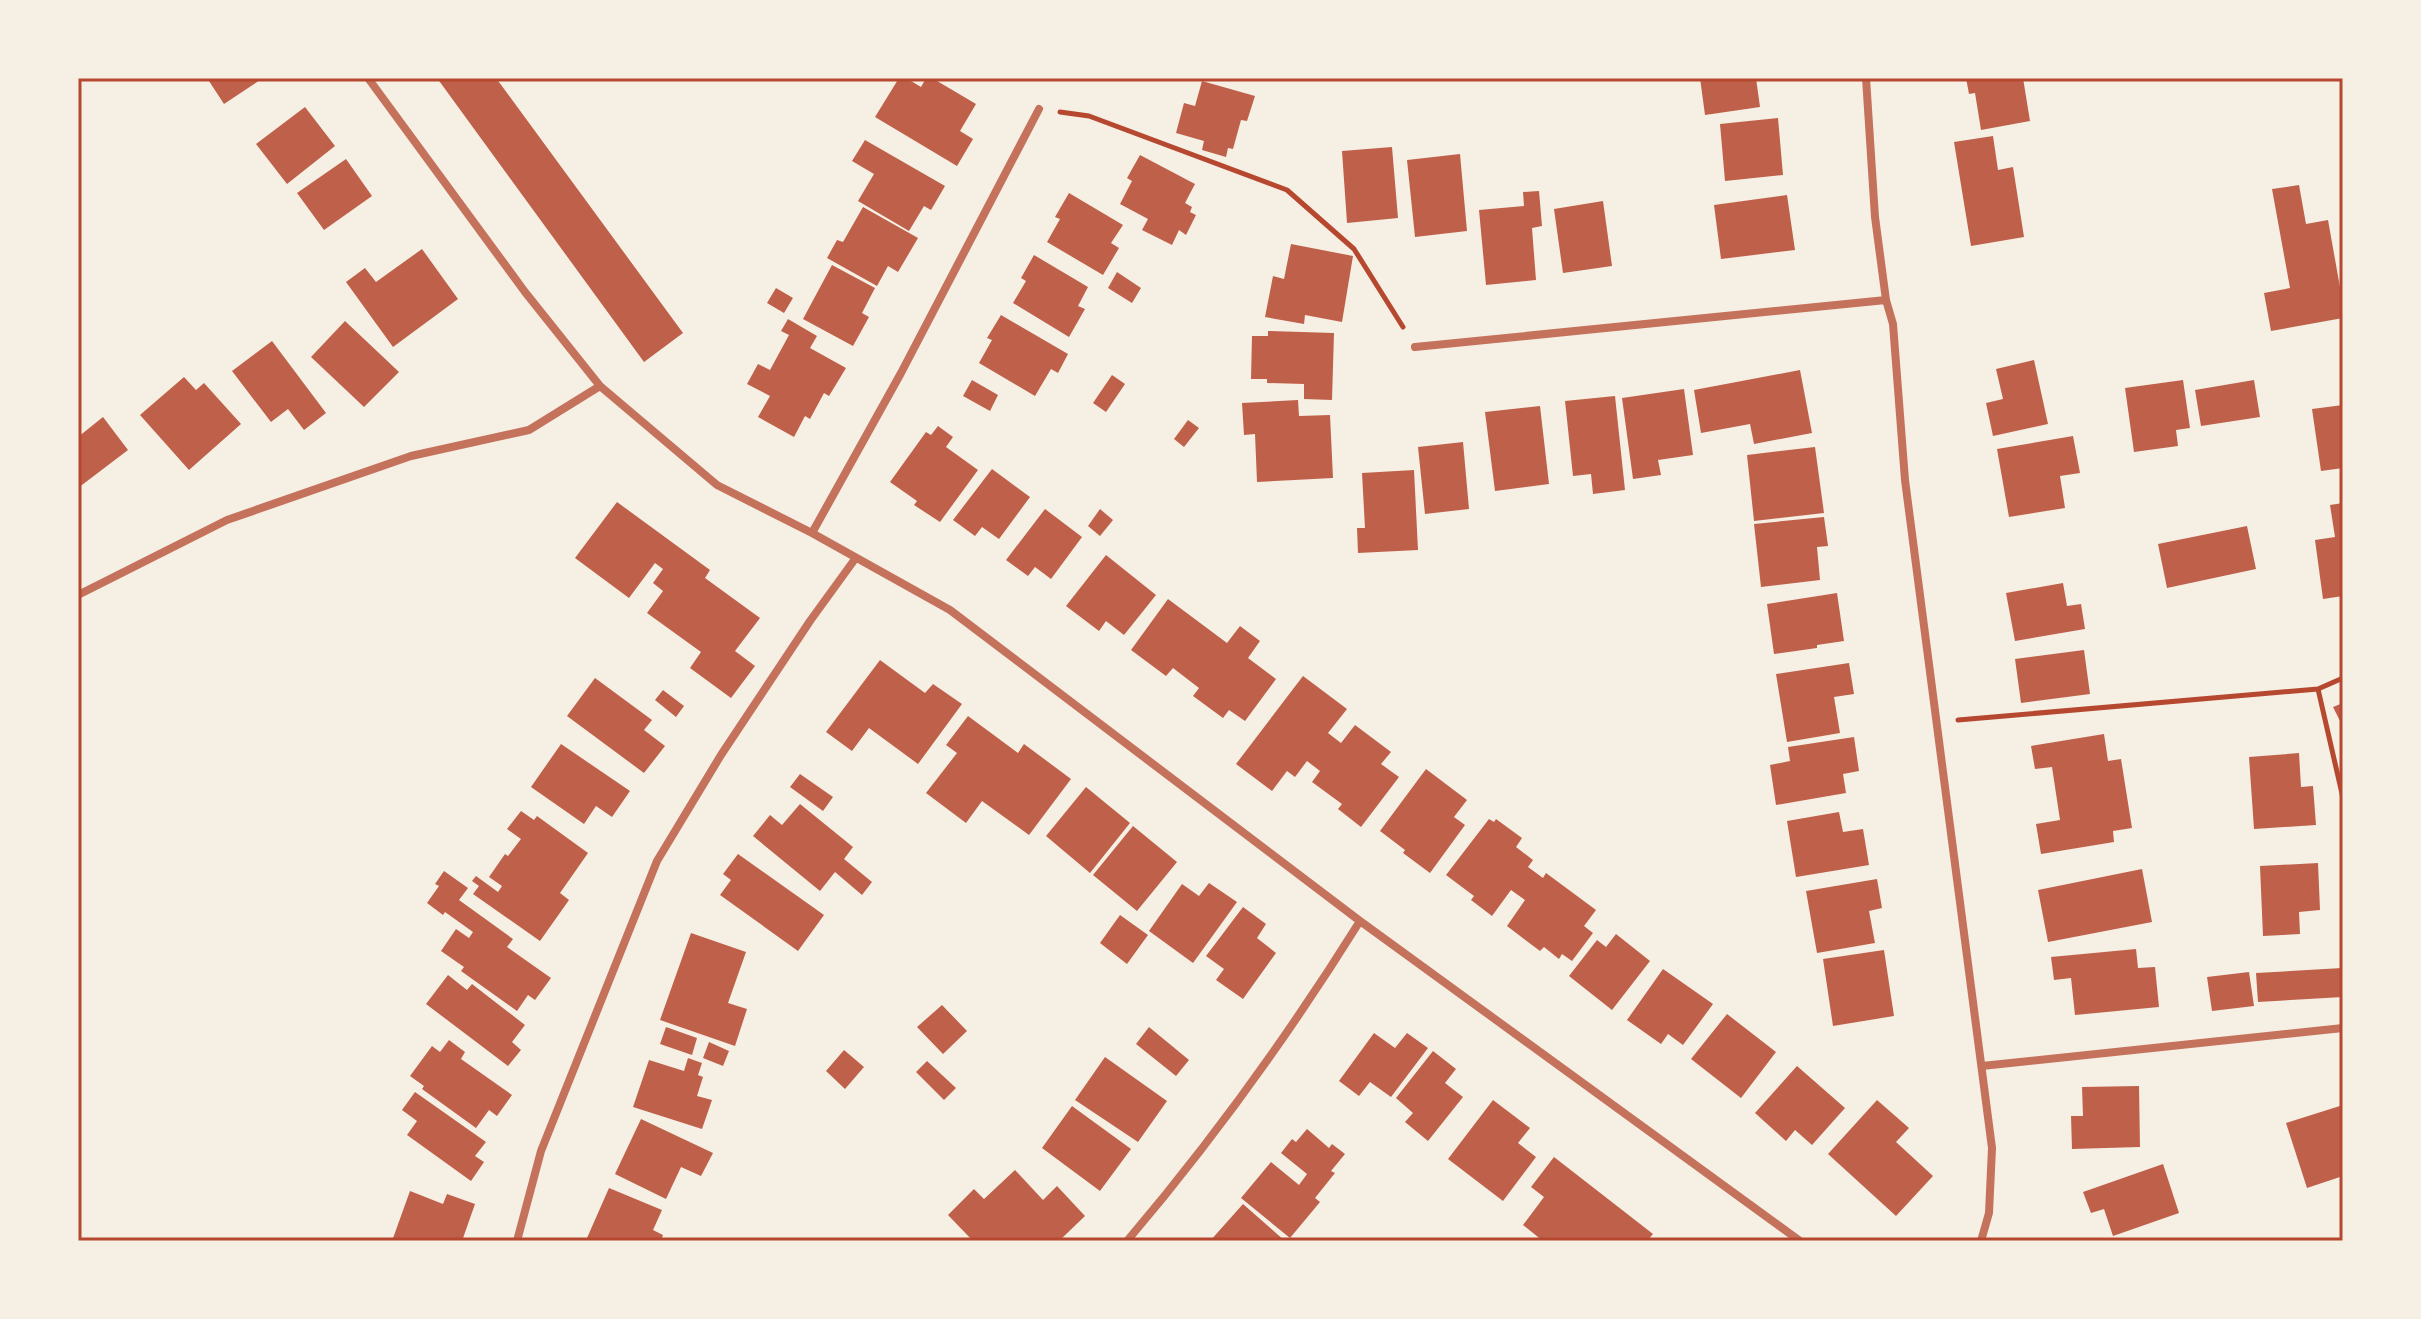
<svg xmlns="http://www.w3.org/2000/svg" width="2421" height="1319" viewBox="0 0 2421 1319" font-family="Figtree,sans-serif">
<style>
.building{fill:#bf614a}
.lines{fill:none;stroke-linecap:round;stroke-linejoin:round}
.path{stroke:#b5482f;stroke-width:5}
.minor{stroke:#c5725c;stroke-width:8}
.neatline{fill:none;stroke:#b5482f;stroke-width:3}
</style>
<rect width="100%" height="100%" fill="#f6efe4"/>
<!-- building -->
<path class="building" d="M207,78H263L224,104Z
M437,78H496L683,333L644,362Z
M899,78H906L921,87L926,78H932L976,104L960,131L973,139L957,166L875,117Z
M1700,78H1756L1760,107L1705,115Z
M1966,78H2023L2030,121L1981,130L1975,93L1969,94Z
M1202,81L1255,96L1247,121L1241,120L1233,149L1228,148L1226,157L1202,150L1204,141L1176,133L1184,103L1195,106Z
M305,107L335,146L287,184L256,144Z
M1778,118L1783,175L1725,181L1720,124Z
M1993,136L1998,170L2013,167L2024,237L1971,246L1954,142Z
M865,140L945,186L931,210L924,206L909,231L858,201L874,174L852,161Z
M1392,147L1398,218L1347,223L1342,151Z
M1460,154L1467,231L1415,237L1407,160Z
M1140,155L1195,184L1185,203L1192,207L1190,212L1196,215L1186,235L1179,230L1172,245L1142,230L1148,219L1120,204L1132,181L1127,178Z
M346,159L372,196L324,230L297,193Z
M2299,185L2306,224L2328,220L2343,304V318L2271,331L2264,293L2290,288L2272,189Z
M1539,191L1542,226L1532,228L1536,280L1486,285L1479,210L1524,206L1523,192Z
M1069,193L1123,225L1111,243L1119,248L1103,275L1047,242L1060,219L1055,217Z
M1787,195L1795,250L1721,259L1714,205Z
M1603,201L1612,266L1563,273L1554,209Z
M863,207L918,238L898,272L888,266L877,286L827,258L837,240L843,242Z
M1291,244L1353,256L1342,322L1305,315L1304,324L1265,317L1273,276L1284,279Z
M422,249L458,299L393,347L346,282L365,268L376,282Z
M1034,255L1088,287L1078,306L1085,309L1069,337L1013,303L1026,281L1021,278Z
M832,265L875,288L862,313L869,317L853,346L803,319Z
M1117,272L1141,288L1132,303L1108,288Z
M776,288L793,298L784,313L767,303Z
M1001,315L1068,354L1058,373L1051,369L1035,396L979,363L992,340L987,338Z
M788,319L817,336L810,348L846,368L829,396L824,393L810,419L805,416L794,437L758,417L770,396L747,384L758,364L770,370L789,335L781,331Z
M345,321L399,372L364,407L311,357Z
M1268,331L1334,333L1332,400L1304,399V384L1267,383V379H1251L1252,336H1268Z
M272,341L326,413L304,430L288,409L271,422L232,371Z
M2034,360L2048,424L1993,436L1986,403L2003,399L1996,369Z
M1800,370L1812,433L1754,444L1750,424L1701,433L1694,390Z
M1112,375L1125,384L1106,412L1093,403Z
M184,377L196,390L204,383L241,424L189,470L140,415Z
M972,380L998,395L990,411L963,396Z
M2183,380L2190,428L2176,430L2178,446L2134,452L2125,388Z
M2254,380L2260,417L2201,426L2195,390Z
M1684,389L1693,455L1658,460L1661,475L1633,479L1622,398Z
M1615,396L1625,490L1593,494L1591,474L1573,476L1565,401Z
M1298,400L1299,416L1330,415L1333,478L1257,482L1255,434L1244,435L1242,403Z
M2343,405V468L2321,471L2312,409Z
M1540,406L1549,484L1495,491L1485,412Z
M103,417L128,450L78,488V437Z
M1188,420L1199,428L1184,447L1174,439Z
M938,426L953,437L946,447L978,470L940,522L914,505L917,501L890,482L926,432L931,435Z
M2073,436L2080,473L2060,476L2065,508L2009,517L1997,449Z
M1463,442L1469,509L1425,514L1418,447Z
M1815,447L1824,513L1754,521L1747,455Z
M992,469L1030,497L999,539L982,527L975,536L953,520Z
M1414,470L1418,550L1358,553L1357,528H1365L1362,473Z
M617,502L710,570L705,578L760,618L735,651L755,666L731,698L690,668L701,652L647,613L663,591L653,583L663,569L655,563L629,598L575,558Z
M2343,503V596L2323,599L2315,540L2335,537L2330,505Z
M1045,509L1082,537L1051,579L1035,567L1028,576L1006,560Z
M1100,509L1113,520L1100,536L1088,526Z
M1824,517L1828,546L1817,547L1820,580L1761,587L1754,524Z
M2247,526L2256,569L2167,588L2158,544Z
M1106,555L1156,595L1124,635L1106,621L1099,631L1066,606Z
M2063,583L2067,606L2081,604L2085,629L2015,641L2006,593Z
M1837,593L1844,641L1817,645V648L1774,654L1767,604Z
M1168,599L1227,643L1240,626L1260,641L1248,658L1276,679L1245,721L1229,710L1223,718L1193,696L1199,688L1173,668L1166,676L1131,650Z
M2084,650L2090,694L2021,703L2015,659Z
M880,660L925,693L933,684L962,704L918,764L869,728L852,751L826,732Z
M1849,663L1854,694L1834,697L1840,733L1787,742L1776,674Z
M1303,676L1347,709L1328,733L1341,743L1355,725L1391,752L1381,764L1399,777L1361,827L1338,809L1342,804L1312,782L1320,771L1307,761L1295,777L1287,771L1272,791L1236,764Z
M595,678L652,720L644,730L665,746L644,773L567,716Z
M663,690L684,706L676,717L655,700Z
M2343,703V727L2333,707Z
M968,716L1018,753L1024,744L1071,779L1029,835L982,801L966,823L926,793L957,753L946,745Z
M2104,734L2108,761L2121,759L2132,828L2113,831L2114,842L2041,854L2036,824L2060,820L2052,767L2035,769L2031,746Z
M1854,737L1859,771L1843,774L1846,793L1776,805L1770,765L1790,761L1788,747Z
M561,744L630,791L612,817L596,806L584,824L531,787Z
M2299,753L2301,787L2313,786L2316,825L2254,829L2249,757Z
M1426,769L1467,800L1454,817L1465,825L1430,873L1403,853L1405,850L1380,831Z
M800,774L833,797L823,811L790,787Z
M1086,787L1130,823L1090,873L1046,836Z
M800,804L853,847L844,859L872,882L862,895L835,872L820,891L753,836L770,815L782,825Z
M521,811L534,820L537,816L588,853L560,893L569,900L540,941L473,894L479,886L472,881L476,876L498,892L502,886L489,877L505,854L508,856L521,839L507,829Z
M1839,812L1843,832L1863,829L1869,865L1796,877L1787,821Z
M1489,819L1494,822L1496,819L1522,838L1516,847L1533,860L1528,867L1543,878L1546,873L1596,910L1584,926L1593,933L1572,961L1562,954L1559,959L1544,947L1540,951L1507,926L1525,900L1511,890L1492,916L1471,900L1474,896L1446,875Z
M1133,826L1177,862L1137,911L1093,875Z
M738,854L824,915L798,951L720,895L731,880L723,874Z
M2318,863L2320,910L2299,912L2300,934L2263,936L2260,866Z
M2142,869L2152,922L2048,942L2038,890Z
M444,871L468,888L459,900L513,939L507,947L551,978L535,1000L528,995L517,1011L461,971L464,967L441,951L456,929L469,938L473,932L445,912L443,915L427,903L439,886L435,884Z
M1877,879L1882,908L1869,911L1875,943L1817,953L1806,891Z
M1209,883L1237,902L1193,963L1149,931L1182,884L1199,896Z
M1243,907L1266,924L1257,938L1276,953L1243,999L1216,980L1224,969L1206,956Z
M1120,915L1148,935L1127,964L1100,943Z
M691,933L746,952L728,1003L747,1009L735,1046L660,1020Z
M1616,934L1650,961L1612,1010L1569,976L1597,940L1606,947Z
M2136,949L2138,968L2155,967L2159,1007L2075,1015L2071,978L2054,980L2051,957Z
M1884,950L1894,1016L1833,1026L1823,959Z
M2342,968L2343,997L2258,1002L2256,973Z
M1663,969L1713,1004L1683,1045L1668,1034L1661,1044L1627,1020Z
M2249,972L2254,1006L2212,1011L2207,977Z
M448,975L467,990L472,984L525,1025L512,1042L521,1050L508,1066L426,1004Z
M942,1005L967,1031L943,1054L917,1027Z
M1727,1014L1776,1052L1741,1098L1691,1059Z
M666,1027L697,1038L692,1055L660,1044Z
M1149,1027L1189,1060L1176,1076L1136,1044Z
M1374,1033L1395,1048L1407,1033L1428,1048L1391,1097L1370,1082L1359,1096L1339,1081Z
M449,1040L465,1052L461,1059L512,1095L497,1116L489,1110L476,1128L422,1089L424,1086L410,1076L432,1046L440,1052Z
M709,1042L729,1051L723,1066L703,1058Z
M844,1050L864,1067L845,1089L826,1071Z
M1433,1051L1456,1069L1445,1083L1463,1097L1428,1141L1405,1122L1413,1113L1396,1098Z
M1105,1057L1167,1101L1138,1142L1075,1100Z
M688,1058L702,1063L698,1075L703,1077L697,1096L712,1100L702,1129L633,1107L649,1060L684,1071Z
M927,1061L956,1088L944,1100L916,1072Z
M1797,1066L1845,1108L1812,1145L1795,1130L1786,1141L1755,1113Z
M2139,1086L2140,1147L2072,1149L2071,1116H2083L2082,1087Z
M415,1092L486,1142L475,1156L484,1162L471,1181L407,1135L417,1121L402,1110Z
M1493,1100L1530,1128L1518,1143L1536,1157L1503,1201L1448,1159Z
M1877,1100L1909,1128L1896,1142L1933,1176L1896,1216L1828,1154Z
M2343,1105V1176L2307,1188L2286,1123Z
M1072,1106L1131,1149L1100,1191L1042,1148Z
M641,1119L713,1153L701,1176L681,1167L666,1199L615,1174Z
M1307,1129L1329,1148L1332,1144L1345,1154L1331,1171L1335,1173L1315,1198L1320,1202L1290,1238L1241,1198L1271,1162L1299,1185L1307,1174L1281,1153L1292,1139L1296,1142Z
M1554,1157L1653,1234L1647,1241H1543L1523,1225L1544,1197L1531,1187Z
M2163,1164L2179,1213L2113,1236L2104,1209L2091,1213L2083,1192Z
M1015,1170L1043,1200L1057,1186L1085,1216L1059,1241H973L948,1215L974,1189L984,1199Z
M609,1188L662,1210L653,1230L663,1235L661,1241H594L587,1238Z
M410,1191L443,1204L447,1194L475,1204L462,1241H392Z
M1243,1204L1285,1241H1210Z"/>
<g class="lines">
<!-- path -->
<path class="path" d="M1060,112L1089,116L1287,190L1354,249L1403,327
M2318,689L2343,798
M1958,720L2318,689L2343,678"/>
<!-- minor -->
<path class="minor" d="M368,78L525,292L600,386L717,485L812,533L950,610L1360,921L1800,1241
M1866,78L1875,217L1886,300L1893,324L1905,480L1992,1148L1989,1213L1981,1241
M1415,347L1886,300
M812,533L901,373L1039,109
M78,595L227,520L411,456L529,430L600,386
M1982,1066L2343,1028
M517,1241L541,1151L657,861L721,755L810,621L855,559
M1127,1241C1212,1141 1290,1033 1360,921"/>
</g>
<!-- border -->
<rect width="2421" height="1319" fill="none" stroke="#f6efe4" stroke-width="160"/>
<rect x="80" y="80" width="2261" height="1159" class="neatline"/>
</svg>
